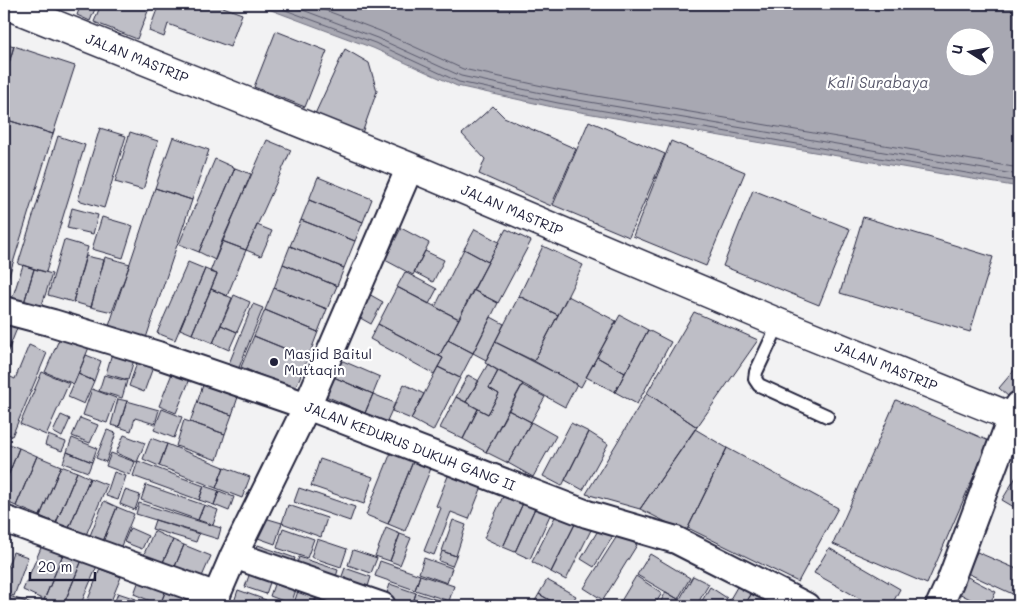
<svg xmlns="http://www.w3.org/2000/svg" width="1023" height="610" viewBox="0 0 1023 610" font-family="Mali,sans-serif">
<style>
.water{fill:#a8a8b2;stroke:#727282;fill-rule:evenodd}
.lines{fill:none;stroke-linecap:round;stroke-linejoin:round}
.shore{stroke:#58586b;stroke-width:1}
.building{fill:#bebec6;stroke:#22223b}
.service-casing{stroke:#22223b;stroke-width:16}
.minor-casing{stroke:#22223b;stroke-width:30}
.primary-casing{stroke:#22223b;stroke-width:31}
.service{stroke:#fff;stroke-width:12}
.minor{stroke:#fff;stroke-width:26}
.primary{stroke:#fff;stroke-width:28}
.poi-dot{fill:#22223b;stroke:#fff;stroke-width:2}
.labels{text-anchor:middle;stroke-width:4.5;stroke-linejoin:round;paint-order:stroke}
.street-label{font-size:14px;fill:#22223b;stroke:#fff}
.poi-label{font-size:14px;fill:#22223b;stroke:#fff;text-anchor:start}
.water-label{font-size:15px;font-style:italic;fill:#58586b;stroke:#fff}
</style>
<rect width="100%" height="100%" fill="#f2f2f3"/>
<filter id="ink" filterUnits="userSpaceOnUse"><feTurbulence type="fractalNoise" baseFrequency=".02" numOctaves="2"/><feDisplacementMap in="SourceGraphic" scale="10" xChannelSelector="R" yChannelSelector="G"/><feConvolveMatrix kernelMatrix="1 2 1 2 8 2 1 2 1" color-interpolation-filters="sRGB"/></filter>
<g filter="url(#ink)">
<!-- water -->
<path class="water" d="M255,4H999L1019,7V187L557,108L457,86L373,48ZM956,38H986V68H956Z"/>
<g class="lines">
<!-- shore -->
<path class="shore" d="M269,4L375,43L459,82L558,103L1019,182
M287,4L377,38L461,76L560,97L1019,175
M309,4L380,31L463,69L561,90L1019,168"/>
</g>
<!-- building -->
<path class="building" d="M81,4H97L90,21L77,15Z
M101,4H144L150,6L137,39L94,22Z
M159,4H215L242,14L230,47L168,24L164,37L149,31Z
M276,31L327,51L305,107L254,87Z
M4,43L14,46L4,80Z
M14,46L75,66L53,134L4,119V80Z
M345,49L369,63L377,91L361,136L315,114Z
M493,106L504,117L576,149L551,206L479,174L485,159L462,134Z
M4,119L53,134L4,292Z
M589,121L665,154L629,237L553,205Z
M100,128L126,136L104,208L78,200Z
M130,132L158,141L143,190L115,182Z
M58,136L85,145L46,272L18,264Z
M173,137L209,150L192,200L155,188Z
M267,140L291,150L246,250L222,241Z
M671,141L745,172L706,266L633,236Z
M215,159L235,168L199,252L179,244Z
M235,168L251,174L215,260L199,252Z
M318,177L372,199L363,222L309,200Z
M155,188L192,200L145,341L108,329Z
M753,190L850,229L819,305L723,266Z
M309,200L363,222L355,241L301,220Z
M72,208L98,215L93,234L67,228Z
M102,217L133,226L123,258L92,249Z
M863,217L993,257L970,332L840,293Z
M301,220L355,241L344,268L290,246Z
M257,225L272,231L261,256L246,250Z
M401,228L429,243L413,275L385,260Z
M475,229L499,242L488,262L464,249Z
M506,229L531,241L498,303L473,290Z
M64,240L88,247L73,302L48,295Z
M222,241L246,250L227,296L211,289L217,274L210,272Z
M290,246L344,268L337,286L283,264Z
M543,246L583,265L558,315L519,296Z
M464,249L488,262L459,319L435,307Z
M425,251L444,260L433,282L414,272Z
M86,256L104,260L91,307L73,302Z
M105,257L130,264L112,312L91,307Z
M188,262L205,269L175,340L157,333Z
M283,264L337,286L327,309L274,288Z
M23,265L34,269L24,303L12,299Z
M34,269L52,274L41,308L24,303Z
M205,269L217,274L192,334L180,329Z
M405,272L437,289L429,304L397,287Z
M397,287L459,319L439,356L378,324Z
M274,288L327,309L318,332L265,310Z
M211,289L232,298L213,343L192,334Z
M473,290L498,303L473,353L448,340Z
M367,293L383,302L371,324L355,315Z
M234,295L250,302L237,332L221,325Z
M519,296L558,315L534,361L495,342Z
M568,296L616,321L581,387L534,361Z
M253,304L263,308L238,370L228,366Z
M265,310L318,332L308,358L254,336Z
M694,312L758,340L697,427L647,393Z
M620,315L648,330L625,373L597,357Z
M491,317L504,324L486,360L473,353Z
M4,323L18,326L4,361Z
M378,324L443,358L434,374L370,339Z
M221,325L237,332L229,350L213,343Z
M64,328L92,340L74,384L45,372Z
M648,330L671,342L637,404L615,392Z
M254,336L308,358L295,389L241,367Z
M448,340L473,353L460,378L438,367L443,358L439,356Z
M495,342L577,384L565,407L485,363Z
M29,345L47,353L12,436L4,432V374L15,379Z
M114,346L136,353L128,380L106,374Z
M140,354L156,359L144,392L129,386Z
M86,355L101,361L94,381L78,374Z
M597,357L625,373L615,392L586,377Z
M336,358L380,377L373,394L329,375Z
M488,364L498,371L489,388L499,394L488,414L466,402Z
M438,367L460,378L433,431L411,419Z
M1016,368L1019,372V388L1010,398L999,388Z
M173,371L190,379L176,413L159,406Z
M498,371L523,384L486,452L463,439L478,409L488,414L499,394L489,388Z
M42,372L69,383L46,435L20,424Z
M78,374L94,381L84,404L68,397Z
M104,375L127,381L122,398L99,391Z
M329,375L373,394L365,413L321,394Z
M468,375L479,381L466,402L456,397Z
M404,384L424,394L411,419L392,411Z
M203,385L238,397L232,415L197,403Z
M522,385L545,397L531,422L508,410Z
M92,389L116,398L107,423L83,415Z
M647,393L697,427L640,509L586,494Z
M373,394L395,403L386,423L365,413Z
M456,397L478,409L463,439L440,428Z
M118,399L127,401L119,427L111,425Z
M896,400L989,441L927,584L833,544Z
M127,401L159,410L155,424L135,418L131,431L119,427Z
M197,403L232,415L225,434L190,422Z
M162,409L182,417L174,438L154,430Z
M508,410L531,422L508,463L486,452Z
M61,415L70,419L62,437L53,432Z
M80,418L98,425L90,443L72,436Z
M184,420L225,434L217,460L176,446Z
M531,422L556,436L533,477L508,463Z
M571,423L589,432L562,486L543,476Z
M695,429L727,448L686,532L640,509Z
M107,430L116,433L106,462L96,458Z
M589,432L608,444L583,490L565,480Z
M48,435L66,442L62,451L45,445Z
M124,435L145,443L137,462L116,453Z
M72,438L97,448L92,462L67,452Z
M151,438L167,444L159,466L143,459Z
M4,442L19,448L4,486Z
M167,444L224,467L216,488L159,466Z
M19,448L37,456L16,506L4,501V486Z
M727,448L838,508L798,582L688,528Z
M392,450L414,459L388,524L366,515Z
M67,452L92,462L88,472L63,463Z
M111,453L135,462L130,475L106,466Z
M37,456L61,466L40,516L16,506Z
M320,459L373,477L364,504L311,486Z
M414,459L432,466L405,531L388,524Z
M138,461L204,486L199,500L133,476Z
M61,466L77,472L56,523L40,516Z
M452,466L485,479L469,519L451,512L434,555L424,551L441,508L436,506Z
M224,467L250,477L242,498L216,488Z
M77,472L90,478L69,528L56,523Z
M114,472L126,476L118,500L106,496Z
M1016,477L1019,479V510L1002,500Z
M90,478L107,485L86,535L69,528Z
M146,485L204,505L198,520L141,500Z
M204,486L219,491L214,505L199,500Z
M299,488L355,507L350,521L294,502Z
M125,490L140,495L135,510L120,504Z
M219,491L234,497L229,511L214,505Z
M505,492L524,501L503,547L484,538Z
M104,501L117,507L102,544L89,538Z
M524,501L536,506L515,552L503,547Z
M139,503L221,528L218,539L136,514Z
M204,505L218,510L213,525L198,520Z
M288,505L327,518L321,537L282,523Z
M536,506L551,513L530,559L515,552Z
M117,507L134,514L119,551L102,544Z
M557,513L576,522L551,572L532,562Z
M265,518L282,523L275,544L258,538Z
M155,520L199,534L196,542L152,529Z
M453,520L466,525L456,556L442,551Z
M576,522L591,530L566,580L551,572Z
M603,522L616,531L594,567L581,559Z
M130,528L148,536L142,549L124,542Z
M283,528L314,539L307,558L277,548Z
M386,528L400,534L390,561L375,556Z
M154,531L173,540L159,571L140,563Z
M619,533L637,545L603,600L584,588Z
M400,534L411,538L400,565L390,561Z
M317,539L347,549L341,567L311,557Z
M173,540L184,545L171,576L159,571Z
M43,543L64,552L44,600L23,590Z
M184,545L211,556L197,588L171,576Z
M258,545L295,558L290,572L253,560Z
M829,548L900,589L891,606H873L814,573Z
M353,550L377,558L371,573L348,565Z
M442,551L456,556L452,566L439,561Z
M13,552L28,557L14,596L4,592V576Z
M64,552L82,560L63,606H60L44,600Z
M977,552L1019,570V597L967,573Z
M650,554L690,578L678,599L637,575Z
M299,557L338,570L333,587L293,574Z
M424,558L452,568L447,583L419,573Z
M82,560L97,566L80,606H63Z
M380,561L420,575L415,590L375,576Z
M253,564L274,571L266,594L245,587Z
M345,568L371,577L364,599L337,590Z
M100,569L121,577L109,606H96L87,602Z
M142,572L169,582L160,605L134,594Z
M278,573L299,581L291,604L270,596Z
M420,575L454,586L449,601L415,590Z
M964,575L996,592L988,606H983L955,591Z
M636,576L662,593L654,606H618Z
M693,576L709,584L696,606H676Z
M302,579L320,585L313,606H293Z
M547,580L576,596L570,606H560L539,594Z
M741,580L755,588L744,606H726Z
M169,582L194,592L188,606H165L160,605Z
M390,584L416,593L412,606H383Z
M710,587L727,598L722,606H699Z
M320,588L337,593L333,606H314Z
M755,588L770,596L764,606H744Z
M238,590L266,600L264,606L233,605Z
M666,592L678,599L674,606H658Z
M118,593L136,599L134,606H113Z
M416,593L453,605L452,606H412Z
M4,594L37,606H4Z
M539,594L560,606H532Z"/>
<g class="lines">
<!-- service casing -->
<g class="service-casing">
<path id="service" d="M779,323L756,372L755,379L759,385L827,416"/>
</g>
<!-- minor casing -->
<g class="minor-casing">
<path id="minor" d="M4,310L53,323L158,355L307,406L587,514L676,540L806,606
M4,519L217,596
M234,555L382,606
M212,606L234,555L307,406L410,167
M939,606L950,582L1012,416L1019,405"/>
</g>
<!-- primary casing -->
<g class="primary-casing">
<path id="primary" d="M4,4L410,167L779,323L1019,420"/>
</g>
<!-- service -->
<use href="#service" class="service"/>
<!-- minor -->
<use href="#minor" class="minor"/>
<!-- primary -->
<use href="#primary" class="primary"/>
</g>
</g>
<!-- markers -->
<circle class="poi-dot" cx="274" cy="362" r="5"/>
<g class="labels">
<!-- street labels -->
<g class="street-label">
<text transform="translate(137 58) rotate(22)" y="5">JALAN MASTRIP</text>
<text transform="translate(512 210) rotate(23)" y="5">JALAN MASTRIP</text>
<text transform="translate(886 366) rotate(22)" y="5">JALAN MASTRIP</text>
<text transform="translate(410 446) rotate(21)" y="5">JALAN KEDURUS DUKUH GANG II</text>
</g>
<!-- poi labels -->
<g class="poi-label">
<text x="284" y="359">Masjid Baitul<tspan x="284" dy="16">Muttaqin</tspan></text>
</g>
<!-- water labels -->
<g class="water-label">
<text x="878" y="88">Kali Surabaya</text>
</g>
</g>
<!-- margin -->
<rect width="1023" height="610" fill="none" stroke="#fff" stroke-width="20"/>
<rect x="10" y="10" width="1003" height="590" fill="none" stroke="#22223b" stroke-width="2" filter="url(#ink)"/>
<!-- north arrow -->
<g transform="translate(970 52) rotate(281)"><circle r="24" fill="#ffffff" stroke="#a7a7b1"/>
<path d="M0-4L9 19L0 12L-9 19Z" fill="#22223b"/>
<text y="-8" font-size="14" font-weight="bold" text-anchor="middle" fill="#22223b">U</text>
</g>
<!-- scale -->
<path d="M30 572v8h65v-8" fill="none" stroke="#22223b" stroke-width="2.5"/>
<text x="38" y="572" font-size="15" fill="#22223b" stroke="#ffffff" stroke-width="4" paint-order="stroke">20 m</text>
</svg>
